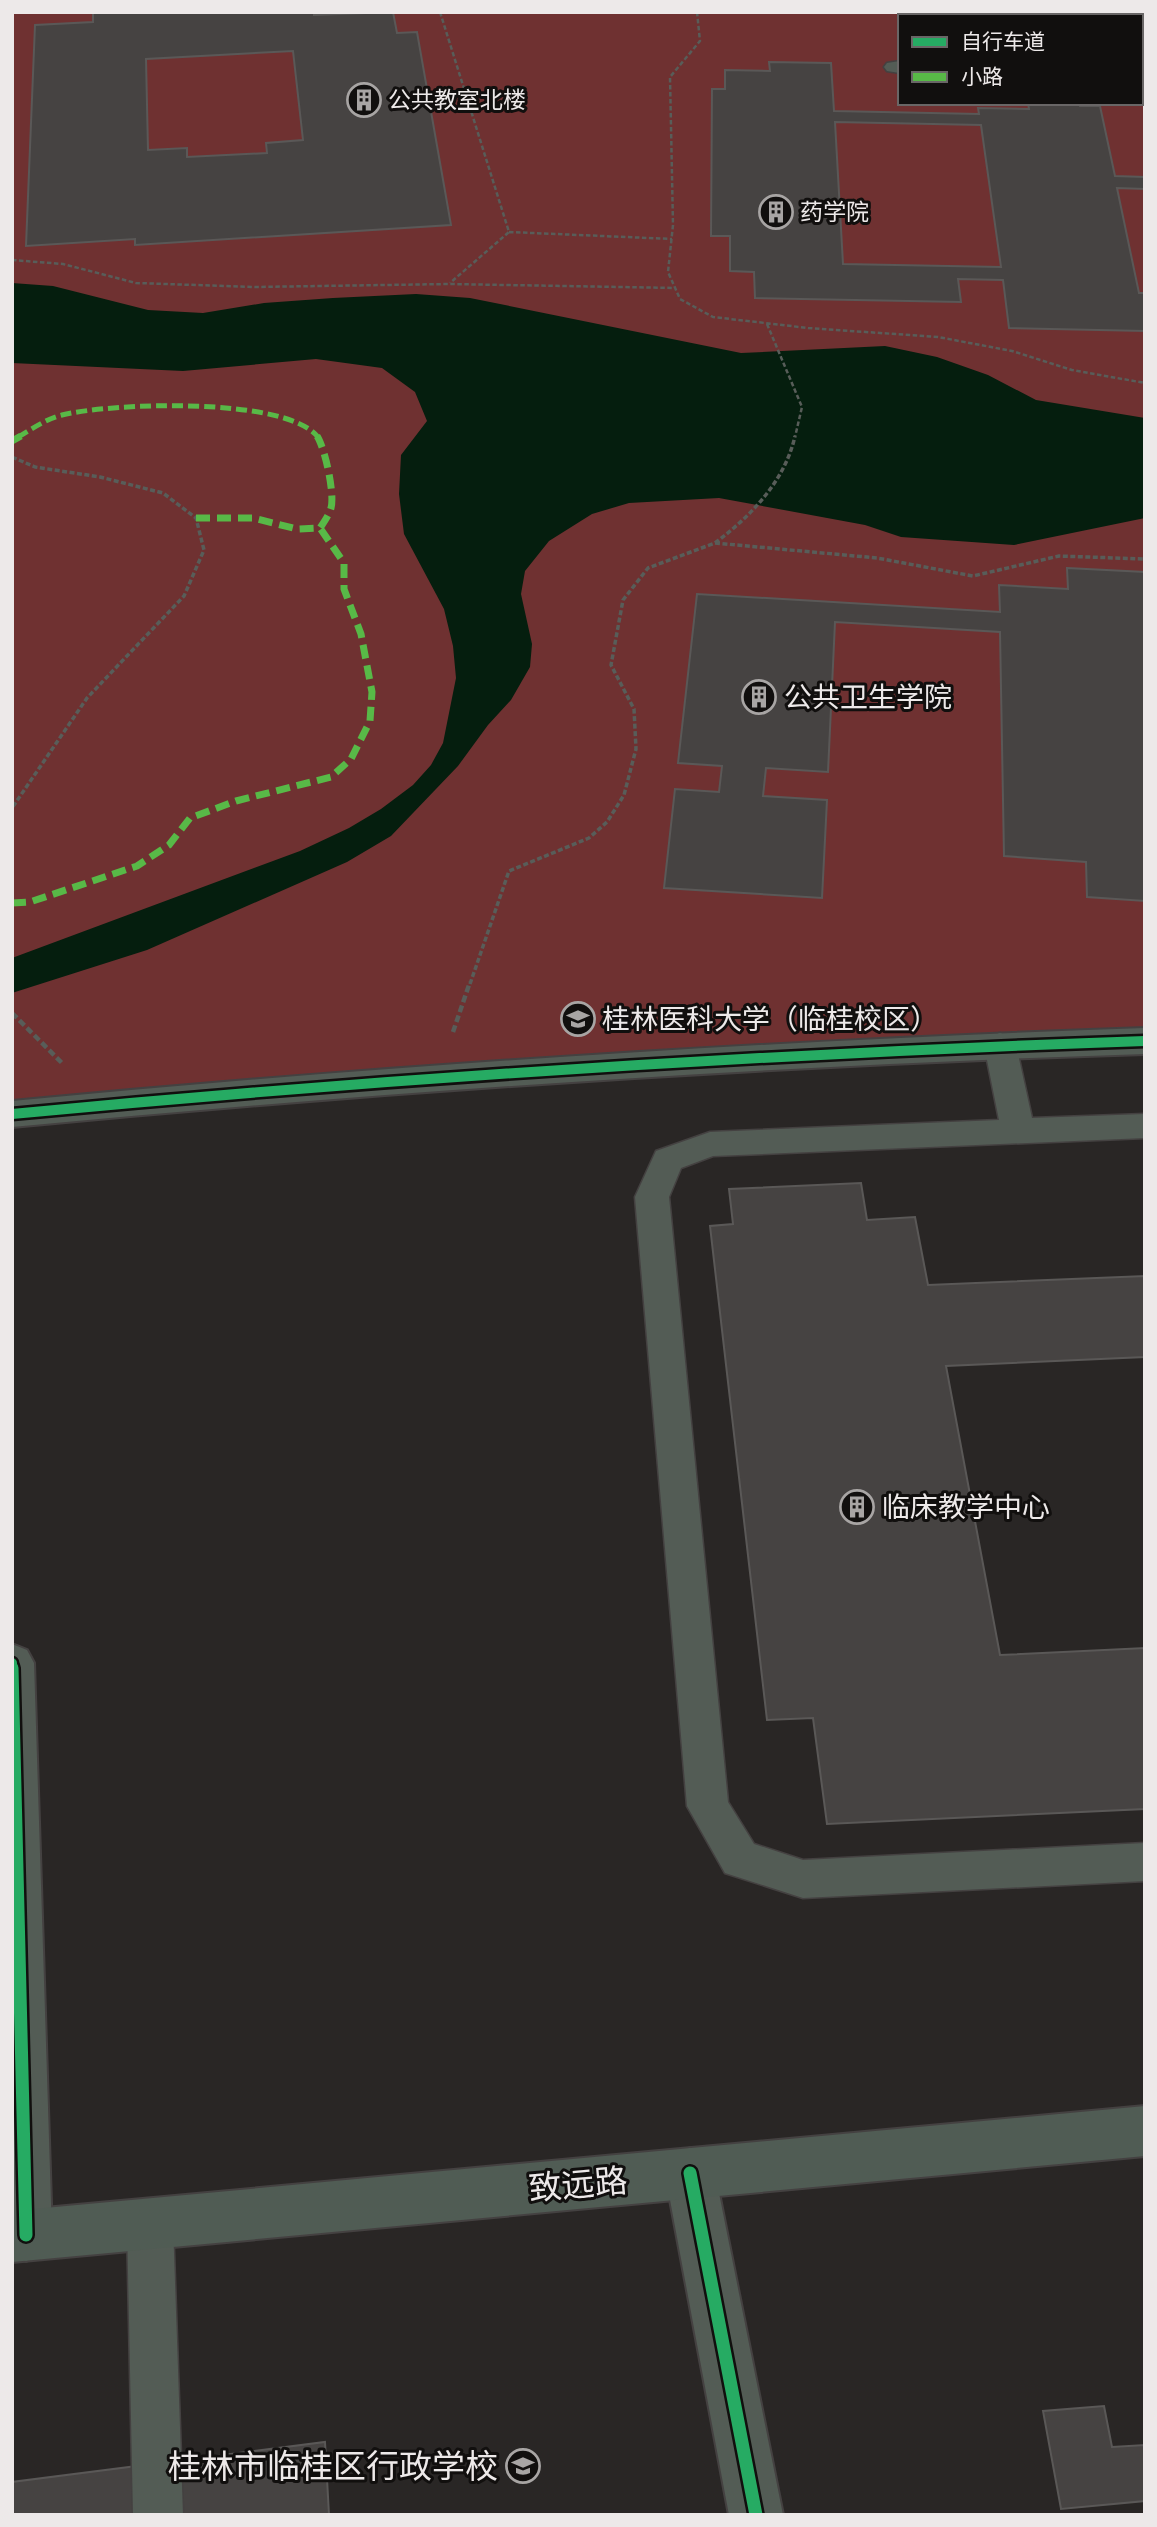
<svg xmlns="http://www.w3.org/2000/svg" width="1157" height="2527" viewBox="0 0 1157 2527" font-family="Jost,'Noto Sans SC',sans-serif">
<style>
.green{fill:#6f3131;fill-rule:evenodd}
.water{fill:#051e0e}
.building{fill:#464342;stroke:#5a5857;stroke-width:2;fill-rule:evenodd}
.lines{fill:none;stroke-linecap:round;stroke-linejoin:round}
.lane-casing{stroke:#444141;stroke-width:3}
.street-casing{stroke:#444141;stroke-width:4}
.secondary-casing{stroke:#444141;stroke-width:4}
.path-far2{stroke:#585d59;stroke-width:2.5;stroke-dasharray:4.5 2.5;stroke-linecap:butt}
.path-far1{stroke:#585d59;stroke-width:3.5;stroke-dasharray:5 2.5;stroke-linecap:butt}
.path{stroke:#585d59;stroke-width:4.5;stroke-dasharray:7 3.5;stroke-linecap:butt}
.lane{fill:#535c55;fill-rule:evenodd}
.street{fill:#535c55;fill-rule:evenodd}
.secondary{fill:#505c54;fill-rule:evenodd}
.quiet-far1{stroke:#58b947;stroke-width:5;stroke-dasharray:11 5;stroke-linecap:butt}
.quiet{stroke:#58b947;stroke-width:7;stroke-dasharray:14 7;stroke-linecap:butt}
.cycleway-far1-casing{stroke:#110f0e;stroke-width:15}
.cycleway-casing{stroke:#110f0e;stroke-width:18}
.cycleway-far1{stroke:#26ab63;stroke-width:10}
.cycleway{stroke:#26ab63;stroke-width:13}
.labels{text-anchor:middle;stroke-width:6;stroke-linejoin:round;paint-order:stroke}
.far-poi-label{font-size:23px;fill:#ede9e9;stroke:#110f0e;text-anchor:start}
.poi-label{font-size:28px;fill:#ede9e9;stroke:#110f0e;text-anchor:start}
.near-street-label{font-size:33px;fill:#ede9e9;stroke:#110f0e}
.near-poi-label{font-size:33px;fill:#ede9e9;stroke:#110f0e;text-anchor:end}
</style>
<rect width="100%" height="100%" fill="#292625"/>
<!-- green -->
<path class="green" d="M12,12H1145V1041L12,1114ZM900,16H1141V103H900Z"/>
<!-- water -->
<path class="water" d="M12,283L53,286L148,310L203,313L264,303L333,298L416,294L470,298L741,353L885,346L937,357L988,375L1036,400L1145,418V518L1014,545L901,537L865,525L719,498L629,503L592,514L549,541L525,571L521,594L532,644L530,667L511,700L488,725L458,766L391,836L347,862L147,950L12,993V958L300,851L349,828L381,809L413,785L431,765L443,743L456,678L453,646L444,609L404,534L399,494L401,455L427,421L415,392L382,368L316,359L183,371L12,363Z"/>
<!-- building -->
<path class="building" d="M314,12V15L393,12L397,33L417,32L451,225L135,245V239L26,246L35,25L93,22V13L114,12ZM293,51L303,140L266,143L267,153L187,157V148L148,150L146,59Z
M769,62L831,63L834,111L979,114L978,108L1029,109L1028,103H1079L1080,106H1100L1115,176L1145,177V189L1117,188L1139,293H1145V331L1009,328L1003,280L958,279L961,302L755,298L754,272L730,271V236H711L712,89H725V70L770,71ZM835,122L981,125L1001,267L843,264Z
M1067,568L1145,572V901L1087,897L1086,862L1004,856L1000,632L835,622L828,772L766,768L763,796L827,800L822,898L664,888L675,789L719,792L722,766L678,763L697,594L1000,612L999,585L1068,589Z
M861,1183L867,1220L915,1217L928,1285L1145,1276V1357L946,1366L1000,1655L1145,1648V1809L827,1824L813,1718L767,1720L710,1226L733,1224L729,1189Z
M1104,2406L1112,2447L1145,2445V2501L1061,2509L1043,2411Z
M325,2442L329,2515H12V2482Z"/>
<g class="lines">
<!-- lane casing -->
<g class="lane-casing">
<path id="lane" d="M1133,12H1145V22L1141,21V16H1135Z
M900,61V73L887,71L884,67L887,63Z
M1141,63L1145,64V76L1141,75Z
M1000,1033L1011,1037L1016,1045L1032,1118L1145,1114V1138L713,1156L681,1168L669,1197L728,1802L754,1844L803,1860L1145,1843V1881L803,1898L725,1873L687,1806L635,1197L656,1151L710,1132L999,1120L984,1045L989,1037Z
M150,2201L166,2208L173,2224L183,2515H133L127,2224L134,2208Z"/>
</g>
<!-- street casing -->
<g class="street-casing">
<path id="street" d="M1145,1028V1054C766,1066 389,1091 12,1127V1101C389,1065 766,1041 1145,1028Z
M12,1644L27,1650L34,1663L52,2235L44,2253L26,2261L12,2255Z
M690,2148L708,2155L715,2173L783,2515H729L665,2173L672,2155Z"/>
</g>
<!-- secondary casing -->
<g class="secondary-casing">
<path id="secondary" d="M1145,2106V2156L12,2262V2211Z"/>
</g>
<!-- path-far2 -->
<path class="path-far2" d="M440,12L509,232L450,283
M697,12L700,41L670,77L673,225L668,272L680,299L713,317L808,328L938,337L1012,351L1072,370L1145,383
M509,232L672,239
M12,260L63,264L136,283L255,287L450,284L675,288
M767,324L802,407L795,437"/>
<!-- path-far1 -->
<path class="path-far1" d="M12,457L35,467L100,477L163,493L196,518L204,550L184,596L87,698L12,808
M715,543C751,516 785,481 795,436
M470,984L509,871L589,838L607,822L624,795L636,749L634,709L611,665L623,600L648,568L715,543L877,558L973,576L1059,556L1145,559"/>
<!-- path -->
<path class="path" d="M12,1013L63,1064
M453,1032L470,982"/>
<!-- lane -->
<use href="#lane" class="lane"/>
<!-- street -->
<use href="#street" class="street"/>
<!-- secondary -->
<use href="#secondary" class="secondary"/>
<!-- quiet-far1 -->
<path class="quiet-far1" d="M18,437C32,429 46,419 62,415C111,403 285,396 318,437"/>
<!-- quiet -->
<path class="quiet" d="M12,441L21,436
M196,518H253L297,529L320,528C324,522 329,515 331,508C335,494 325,448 317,436
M12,903L30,902L137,866L169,845L190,818L236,801L331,777L351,759L370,721L372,692L361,634L344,589V563L320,528"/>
<!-- cycleway-far1 casing -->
<g class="cycleway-far1-casing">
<path id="cycleway-far1" d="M12,1114C389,1078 766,1054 1145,1041
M12,1663V1669"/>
</g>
<!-- cycleway casing -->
<g class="cycleway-casing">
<path id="cycleway" d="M12,1668L26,2235
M690,2173L756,2515"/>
</g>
<!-- cycleway-far1 -->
<use href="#cycleway-far1" class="cycleway-far1"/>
<!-- cycleway -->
<use href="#cycleway" class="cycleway"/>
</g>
<!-- icons -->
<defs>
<g id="building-ring" transform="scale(1.75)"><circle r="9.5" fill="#110f0e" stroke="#a8a5a4" stroke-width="1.5"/><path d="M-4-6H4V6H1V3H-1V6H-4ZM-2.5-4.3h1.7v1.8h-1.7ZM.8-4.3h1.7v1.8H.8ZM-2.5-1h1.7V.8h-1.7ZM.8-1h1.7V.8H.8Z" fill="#a8a5a4"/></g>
<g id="university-ring" transform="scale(1.75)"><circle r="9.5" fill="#110f0e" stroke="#a8a5a4" stroke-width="1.5"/><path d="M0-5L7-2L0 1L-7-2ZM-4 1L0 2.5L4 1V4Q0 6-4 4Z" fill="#a8a5a4"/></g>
<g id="school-ring" transform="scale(1.75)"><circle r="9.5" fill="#110f0e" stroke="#a8a5a4" stroke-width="1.5"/><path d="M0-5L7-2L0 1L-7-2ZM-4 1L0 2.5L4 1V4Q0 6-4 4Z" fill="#a8a5a4"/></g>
</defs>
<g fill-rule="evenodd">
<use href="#building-ring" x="364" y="100"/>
<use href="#building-ring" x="776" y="212"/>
<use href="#building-ring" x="759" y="697"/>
<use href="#university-ring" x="578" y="1019"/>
<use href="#building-ring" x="857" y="1507"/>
<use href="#school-ring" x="523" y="2466"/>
</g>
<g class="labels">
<!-- far-poi labels -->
<g class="far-poi-label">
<text x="388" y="108">公共教室北楼</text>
<text x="800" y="220">药学院</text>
</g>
<!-- poi labels -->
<g class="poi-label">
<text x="784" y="707">公共卫生学院</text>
<text x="602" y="1029">桂林医科大学（临桂校区）</text>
<text x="882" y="1517">临床教学中心</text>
</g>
<!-- near-street labels -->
<g class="near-street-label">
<text transform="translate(578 2184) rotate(-5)" y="12">致远路</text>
</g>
<!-- near-poi labels -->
<g class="near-poi-label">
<text x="498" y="2478">桂林市临桂区行政学校</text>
</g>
</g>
<!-- border -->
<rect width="1157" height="2527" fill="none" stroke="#ede9e9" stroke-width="28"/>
<!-- legend -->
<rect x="898" y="14" width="245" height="91" fill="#110f0e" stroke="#696666" stroke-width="2"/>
<rect x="912" y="37" width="35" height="10" fill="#26ab63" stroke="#696666" stroke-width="2"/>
<text x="961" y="49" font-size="21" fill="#ede9e9">自行车道</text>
<rect x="912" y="72" width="35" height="10" fill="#58b947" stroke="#696666" stroke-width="2"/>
<text x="961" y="84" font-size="21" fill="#ede9e9">小路</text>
</svg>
